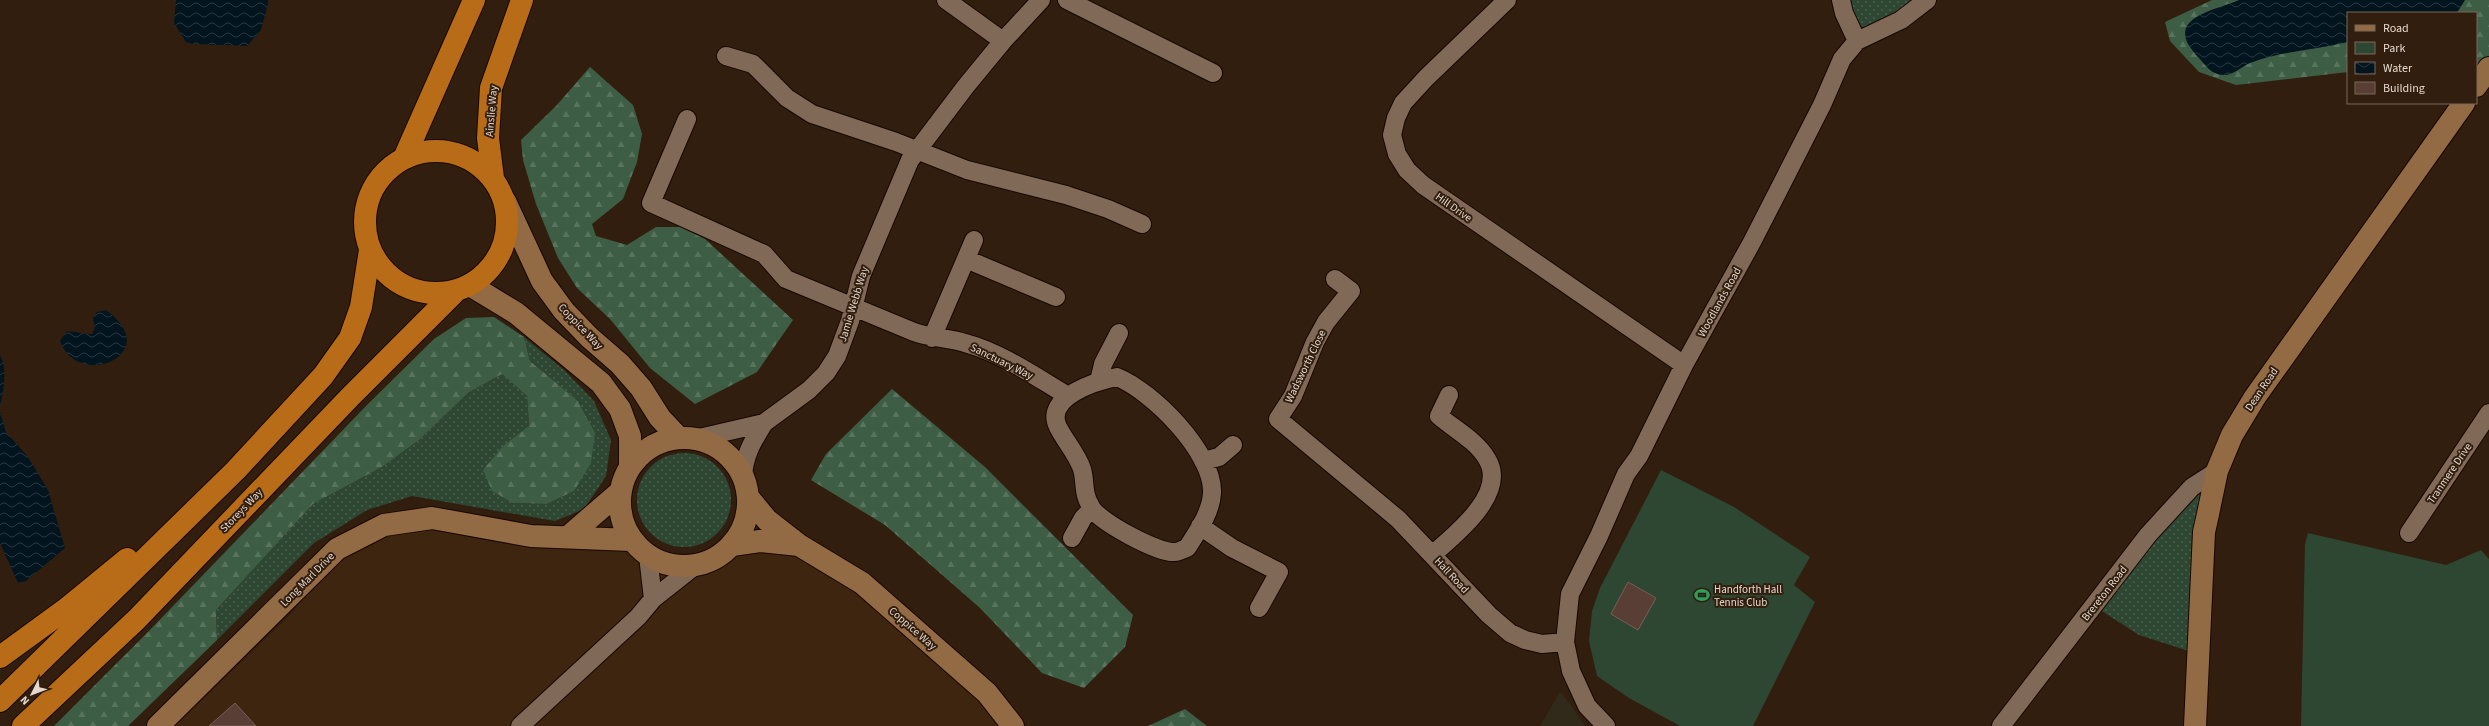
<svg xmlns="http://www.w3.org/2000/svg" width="2489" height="726" viewBox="0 0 2489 726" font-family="'Source Sans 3',sans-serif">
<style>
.built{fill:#3e2510}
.education{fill:#312919}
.grass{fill:url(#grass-dots)}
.forest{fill:url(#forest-firs)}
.green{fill:#2d4733}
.water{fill:url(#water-waves)}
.building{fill:#593e36;stroke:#7a5d55}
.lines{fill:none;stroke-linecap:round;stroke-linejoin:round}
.street-casing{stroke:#190700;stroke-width:20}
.secondary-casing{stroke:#190700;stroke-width:24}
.highway-casing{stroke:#190700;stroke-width:24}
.street{stroke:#816958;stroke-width:18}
.secondary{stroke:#926a44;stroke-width:22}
.highway{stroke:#b86c17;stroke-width:22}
.labels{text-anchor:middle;stroke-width:4;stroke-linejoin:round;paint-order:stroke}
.street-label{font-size:11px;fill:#e5d7cd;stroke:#311e0e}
.poi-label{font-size:11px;fill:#e5d7cd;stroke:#311e0e;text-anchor:start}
</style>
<defs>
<pattern id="grass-dots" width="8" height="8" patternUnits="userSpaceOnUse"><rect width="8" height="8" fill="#2d4733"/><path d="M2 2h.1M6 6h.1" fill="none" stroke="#4b614f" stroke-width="1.8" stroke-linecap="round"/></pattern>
<pattern id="forest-firs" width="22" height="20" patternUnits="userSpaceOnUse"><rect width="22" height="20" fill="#3d5e44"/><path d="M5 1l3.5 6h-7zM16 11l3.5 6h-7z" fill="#59745e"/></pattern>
<pattern id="water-waves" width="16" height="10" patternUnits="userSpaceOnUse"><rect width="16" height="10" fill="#02151f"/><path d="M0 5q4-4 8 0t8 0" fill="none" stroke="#27363e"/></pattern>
</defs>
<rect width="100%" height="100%" fill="#311e0e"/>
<!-- built -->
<path class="built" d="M384,525L631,540L643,552L656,560L682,566L696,565L709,561L732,545L760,541L862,583L1013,726H175L292,613L337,549Z"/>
<!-- education -->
<path class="education" d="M1560,692L1571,705L1585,726H1540Z"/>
<!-- grass -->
<path class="grass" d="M1841,0H1927L1857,41Z
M524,337L564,370L594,401L611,440L606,476L584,509L555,521L412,496L367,510L314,543L217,640L216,610L313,504L382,467L419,440L468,393L502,374L527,396L529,427L504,445L513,503L547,504L574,491L577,400L530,361Z
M637 500a47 47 0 1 1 94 0a47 47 0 1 1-94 0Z
M2217,471L2198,654L2139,635L2094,606Z"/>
<!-- forest -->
<path class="forest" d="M2212,0H2489V86L2476,79V13H2348V72L2236,85L2199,72L2170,41L2165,22Z
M590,67L633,105L642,134L637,162L623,199L592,224L596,236L627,245L656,227H680L705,239L793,320L757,372L695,404L650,368L610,319L577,288L558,258L536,204L523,160L521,140L556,106Z
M494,317L524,337L530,361L577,400L595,433L591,463L574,491L547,504L513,503L492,491L483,470L504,445L529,426L527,396L502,374L468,393L419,440L382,467L313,504L216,610L217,640L128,726H54L148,632L367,405L434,339L466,318Z
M892,389L985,467L1133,615L1125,647L1084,688L1042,673L980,608L885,525L811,480L826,454Z
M1185,709L1207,726H1148Z"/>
<!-- green -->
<path class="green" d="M1661,470L1734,507L1810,557L1794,585L1815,602L1753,726H1680L1629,698L1597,676L1589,641L1592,611L1600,588Z
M2308,533L2446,565L2481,550L2489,559V726H2301L2305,544Z"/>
<!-- water -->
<path class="water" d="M176,0H268V3L261,30L247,46L193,44L186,42L174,23Z
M2239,0H2465L2457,13H2348V42C2316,50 2281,51 2250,63C2241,67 2232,76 2223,75C2212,75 2205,65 2199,58C2161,19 2210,12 2239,0Z
M106,310C166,353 79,392 60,341L66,332C76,330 82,335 92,334L95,328L93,318L97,312Z
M0,355C8,369 3,393 0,407Z
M0,412L6,432L28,457L48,490L65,548L26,581L18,583L0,543Z"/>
<!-- building -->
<path class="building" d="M1628,582L1656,598L1638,630L1611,614Z
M235,703L256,726H209Z"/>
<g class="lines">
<!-- street casing -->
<g class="street-casing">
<path id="street" d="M946,0L1003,41
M1067,0L1213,73
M1507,0L1426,78L1403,103L1396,118L1392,135L1397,154L1407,170L1423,185L1684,365
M1841,0L1844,13L1857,41
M726,56L753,64L787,98L812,114L896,142L967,170L1066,195L1108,209L1142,224
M687,119L651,203L764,254L786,279L914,332C931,338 949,338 965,343C1002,353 1036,377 1068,396
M966,259L1056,297
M1335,279L1351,291L1326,322L1315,342L1293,396L1278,419L1398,519L1489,615L1510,633L1525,640L1542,644L1565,642
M932,338L974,240
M1117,377C1152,391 1214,453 1212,493C1211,513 1197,532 1187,548C1183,549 1179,552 1175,552C1159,554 1098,521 1091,507C1082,492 1086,483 1082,469C1077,454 1065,441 1058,427C1043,397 1097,381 1117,377Z
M1099,381L1103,364L1119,333
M699,438L764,423L809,390L826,373L837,356L850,321L861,276L910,160L966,86L1003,41L1041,0
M1203,461L1219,457L1233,445
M743,477C744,455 753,441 764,423
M1200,526L1232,548L1279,572L1259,608
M2409,533L2489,413
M1072,538L1083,518L1092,509
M1433,554C1456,534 1508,493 1487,459C1477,441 1454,429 1439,416L1449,395
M648,556L653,599
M520,726L638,617L653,599L696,565
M1606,726L1587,706L1571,671L1565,642L1570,594L1599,536L1626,474L1639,456L1684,365L1752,242L1822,105L1842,59L1857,41L1901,20L1927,0
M2001,726L2148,535L2192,487L2217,471"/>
</g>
<!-- secondary casing -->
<g class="secondary-casing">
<path id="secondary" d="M2476,86L2489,68
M505,201L542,281L564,311L589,337L620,364L641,388L660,418L678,437
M470,285L516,313L601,383L620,409L630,436V465
M620 502a64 64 0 1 1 128 0a64 64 0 1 1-128 0Z
M748,497L767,520L799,545L862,583L987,693L1013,726
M569,536L621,491
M732,545L760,541L799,545
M158,726L337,549L384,525L432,518L531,536L631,540
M2195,726L2204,532L2208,514L2217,471L2232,435L2255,397L2464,103"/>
</g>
<!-- highway casing -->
<g class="highway-casing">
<path id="highway" d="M365 222a71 71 0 1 1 142 0a71 71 0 1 1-142 0Z
M405,156L474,0
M493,178L488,138L491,88L522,0
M0,657L66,609L127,559
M0,701L236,470L323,376L350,338L361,307L370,250
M23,726L137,619L350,397L456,291"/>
</g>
<!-- street -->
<use href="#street" class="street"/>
<!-- secondary -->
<use href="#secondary" class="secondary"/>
<!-- highway -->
<use href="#highway" class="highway"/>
</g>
<!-- icons -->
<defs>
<g id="stadium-bare" transform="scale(1.2)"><path d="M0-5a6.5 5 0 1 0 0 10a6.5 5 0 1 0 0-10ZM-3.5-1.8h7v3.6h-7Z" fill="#2e9e5b" stroke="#311e0e" stroke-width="2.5" paint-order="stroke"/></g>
</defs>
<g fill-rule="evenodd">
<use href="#stadium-bare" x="1702" y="595"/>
</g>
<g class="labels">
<!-- street labels -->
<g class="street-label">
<text transform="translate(491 111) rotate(-85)" y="4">Ainslie Way</text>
<text transform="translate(1454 207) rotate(35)" y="4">Hill Drive</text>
<text transform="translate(1719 302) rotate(-61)" y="4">Woodlands Road</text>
<text transform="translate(853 304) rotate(-73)" y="4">Jamie Webb Way</text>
<text transform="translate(581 326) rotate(46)" y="4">Coppice Way</text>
<text transform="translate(1002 361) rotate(26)" y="4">Sanctuary Way</text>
<text transform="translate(1305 366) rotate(-64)" y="4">Wadsworth Close</text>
<text transform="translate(2261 389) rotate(-56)" y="4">Dean Road</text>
<text transform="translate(2449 473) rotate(-56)" y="4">Tranmere Drive</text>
<text transform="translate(241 510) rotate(-46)" y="4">Storeys Way</text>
<text transform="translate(1452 575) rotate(47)" y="4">Hall Road</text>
<text transform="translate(307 579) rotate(-45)" y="4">Long Marl Drive</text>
<text transform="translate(2104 593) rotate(-52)" y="4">Brereton Road</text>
<text transform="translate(913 628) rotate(41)" y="4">Coppice Way</text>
</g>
<!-- poi labels -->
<g class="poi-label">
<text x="1714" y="593">Handforth Hall<tspan x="1714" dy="13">Tennis Club</tspan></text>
</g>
</g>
<!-- legend -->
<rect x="2347" y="12" width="130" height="92" fill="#311e0e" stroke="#79685a"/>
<rect x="2355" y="25" width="20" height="6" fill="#926a44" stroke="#79685a"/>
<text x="2383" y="32" font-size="12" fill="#e5d7cd">Road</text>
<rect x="2355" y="42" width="20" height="12" fill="#2d4733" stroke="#79685a"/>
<text x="2383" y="52" font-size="12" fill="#e5d7cd">Park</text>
<rect x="2355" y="62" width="20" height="12" fill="url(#water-waves)" stroke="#79685a"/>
<text x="2383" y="72" font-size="12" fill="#e5d7cd">Water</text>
<rect x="2355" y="82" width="20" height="12" fill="#593e36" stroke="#79685a"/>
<text x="2383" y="92" font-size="12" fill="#e5d7cd">Building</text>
<!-- north arrow -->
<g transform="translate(32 694) rotate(228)" stroke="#311e0e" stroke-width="3" paint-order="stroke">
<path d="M0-3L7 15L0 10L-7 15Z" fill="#e5d7cd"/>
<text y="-6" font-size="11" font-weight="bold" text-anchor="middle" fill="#e5d7cd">N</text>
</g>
</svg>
